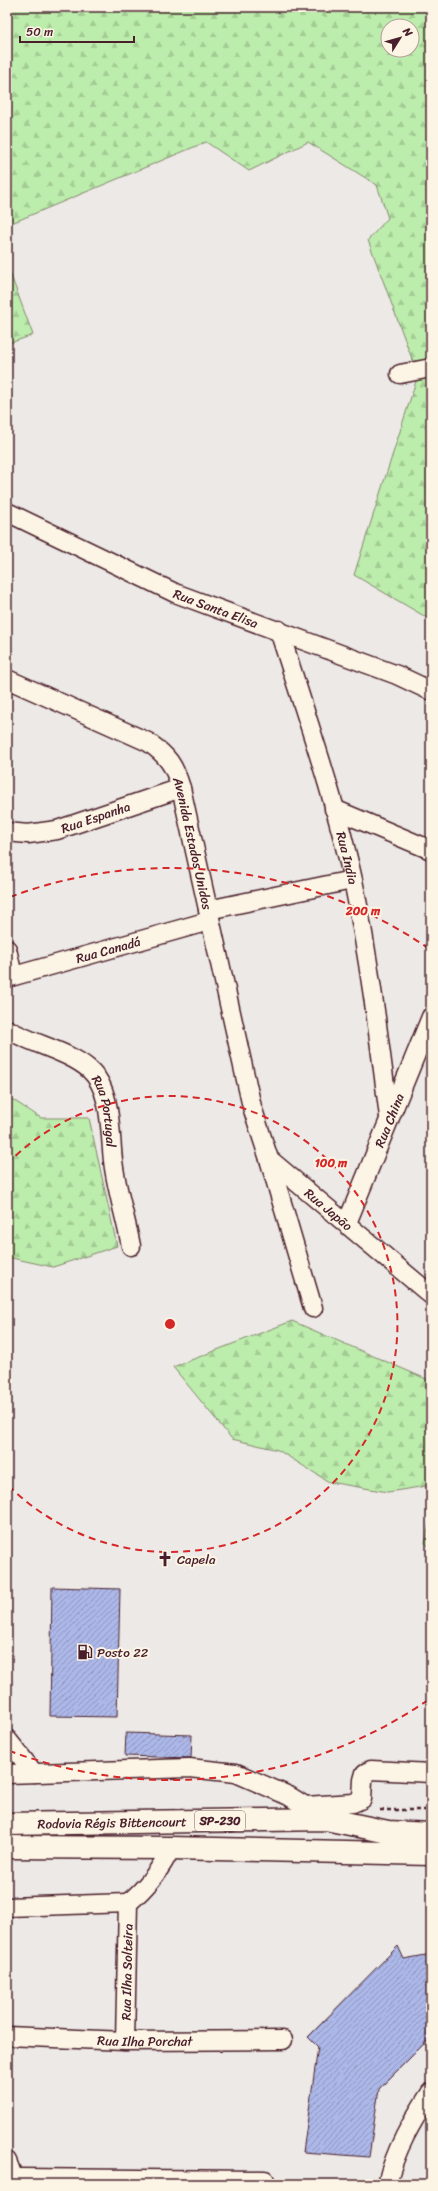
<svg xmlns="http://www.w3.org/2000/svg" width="438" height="2191" viewBox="0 0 438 2191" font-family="Sriracha,sans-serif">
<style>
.forest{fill:url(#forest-firs);stroke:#83866c;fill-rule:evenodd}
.building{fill:url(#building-hatch);stroke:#4a1f2b}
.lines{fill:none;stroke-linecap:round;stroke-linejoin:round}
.minor-casing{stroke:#4a1f2b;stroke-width:21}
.highway-casing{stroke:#4a1f2b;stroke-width:25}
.path{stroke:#4a1f2b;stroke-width:2.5;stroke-dasharray:4 3;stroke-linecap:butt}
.minor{stroke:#fcf5e5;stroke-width:18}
.highway{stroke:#fcf5e5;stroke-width:22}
.ring{fill:none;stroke:#d62828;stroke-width:2;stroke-dasharray:7 5}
.labels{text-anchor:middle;stroke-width:4;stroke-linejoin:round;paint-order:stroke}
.shield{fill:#fcf5e5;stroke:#7f5f63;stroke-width:1}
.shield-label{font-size:12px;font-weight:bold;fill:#4a1f2b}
.street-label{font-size:13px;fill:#4a1f2b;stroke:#fcf5e5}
.poi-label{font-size:13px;fill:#4a1f2b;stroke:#fcf5e5;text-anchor:start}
.centre{fill:#d62828;stroke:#fcf5e5;stroke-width:2}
.ring-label{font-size:12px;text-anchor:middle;font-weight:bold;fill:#d62828;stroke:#fcf5e5;stroke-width:4;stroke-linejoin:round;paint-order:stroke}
</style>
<defs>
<pattern id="forest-firs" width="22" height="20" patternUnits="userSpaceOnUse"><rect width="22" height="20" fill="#bcedac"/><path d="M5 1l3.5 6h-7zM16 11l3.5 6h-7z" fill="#a3cb94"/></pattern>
<pattern id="building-hatch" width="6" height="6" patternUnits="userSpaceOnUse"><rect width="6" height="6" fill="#acb8e8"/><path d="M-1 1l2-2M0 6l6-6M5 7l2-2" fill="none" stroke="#8e95bc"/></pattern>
</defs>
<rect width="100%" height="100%" fill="#ece9e6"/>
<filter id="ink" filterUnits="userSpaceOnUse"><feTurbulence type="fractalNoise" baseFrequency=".025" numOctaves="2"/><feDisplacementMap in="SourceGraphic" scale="8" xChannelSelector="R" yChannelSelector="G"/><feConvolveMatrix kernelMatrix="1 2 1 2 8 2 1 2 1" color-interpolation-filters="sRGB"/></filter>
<g filter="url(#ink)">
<!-- forest -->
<path class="forest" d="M7,7H431V620L354,575L418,375L368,240L388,218L377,185L308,142L249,171L206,142L7,225ZM388,26H412V50H388Z
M7,265L33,335L7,344Z
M7,1096L41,1118H89L117,1246L53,1267L7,1257Z
M292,1321L431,1381V1508L426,1486L388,1492L329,1482L278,1450L232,1439L173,1367Z
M431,1516V1548L425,1543Z"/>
<!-- building -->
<path class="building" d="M52,1587L120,1589L117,1717L50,1716Z
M126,1733L192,1735L191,1758L125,1756Z
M398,1946L404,1959L431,1954V2037L379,2089L369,2157L303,2152L318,2047L308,2037Z"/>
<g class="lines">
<!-- minor casing -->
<g class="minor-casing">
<g id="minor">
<path d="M400,374L431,368"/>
<path id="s1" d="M7,512L175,593L397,675L431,691"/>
<path id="s2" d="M279,630C305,713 334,795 353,880C369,958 379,1038 389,1117"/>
<path id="s3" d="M7,679L148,742C168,756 174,765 181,788L252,1107L269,1159L431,1295"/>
<path d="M334,809L431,850"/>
<path id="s4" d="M7,832L28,834L57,830L181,788"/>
<path d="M208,910L352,880"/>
<path d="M7,949L13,976"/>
<path id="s5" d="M7,978L209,921"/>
<path id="s6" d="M7,1029C32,1044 68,1051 89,1069C114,1091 109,1138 114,1168C118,1194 126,1220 131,1246"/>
<path d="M269,1159L313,1308"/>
<path id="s7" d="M347,1223L431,1017"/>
<path d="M7,1739L34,1773"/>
<path d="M7,1774L189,1768L236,1773L289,1796L326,1819"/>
<path d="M305,1806L353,1803L362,1799L363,1780L365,1773L371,1770L431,1773"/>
<path d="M128,1903C146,1888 161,1869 171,1848"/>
<path d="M7,1907L128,1903"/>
<path id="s8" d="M7,2036L125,2041L283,2040"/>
<path id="s9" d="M125,2041L128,1903"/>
<path d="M7,2161L16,2184"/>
<path d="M14,2178L265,2180"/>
<path d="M387,2184C395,2150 412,2121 431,2092"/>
</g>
</g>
<!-- highway casing -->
<g class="highway-casing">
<g id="highway">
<path id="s10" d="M7,1824L326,1819L388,1832L431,1834"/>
<path d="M7,1847L171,1848L431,1854"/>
</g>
</g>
<!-- path -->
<path class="path" d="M380,1810H431"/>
<!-- minor -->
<use href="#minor" class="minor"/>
<!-- highway -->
<use href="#highway" class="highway"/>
</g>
</g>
<!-- distance rings -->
<g class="ring">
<path d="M7 1164A228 228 0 1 1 7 1484"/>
<path d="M428 1700A456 456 0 0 1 10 1751M10 897A456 456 0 0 1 428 948"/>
</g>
<!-- icons -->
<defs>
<g id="church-bare" transform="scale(1.2)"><path d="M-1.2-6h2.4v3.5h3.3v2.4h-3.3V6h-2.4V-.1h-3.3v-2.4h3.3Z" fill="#4a1f2b" stroke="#fcf5e5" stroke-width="2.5" paint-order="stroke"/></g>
<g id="fuel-bare" transform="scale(1.2)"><path d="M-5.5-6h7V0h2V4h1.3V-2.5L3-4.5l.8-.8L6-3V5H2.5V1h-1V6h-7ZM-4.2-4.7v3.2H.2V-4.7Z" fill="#4a1f2b" stroke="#fcf5e5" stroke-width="2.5" paint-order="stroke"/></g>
</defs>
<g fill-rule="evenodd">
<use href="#church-bare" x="165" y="1559"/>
<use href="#fuel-bare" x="85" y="1652"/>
</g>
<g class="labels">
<!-- shield labels -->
<rect class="shield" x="195" y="1811" width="50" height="20" rx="3"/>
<g class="shield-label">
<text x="220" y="1825">SP-230</text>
</g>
<!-- street labels -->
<g class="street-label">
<text dy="5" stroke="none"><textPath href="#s1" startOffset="230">Rua Santa Elisa</textPath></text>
<text dy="5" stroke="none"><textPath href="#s4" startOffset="91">Rua Espanha</textPath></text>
<text dy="5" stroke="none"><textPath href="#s3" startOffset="269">Avenida Estados Unidos</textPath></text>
<text dy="5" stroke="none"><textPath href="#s2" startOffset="238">Rua India</textPath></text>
<text dy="5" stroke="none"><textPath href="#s5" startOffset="105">Rua Canadá</textPath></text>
<text dy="5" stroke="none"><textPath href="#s6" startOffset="138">Rua Portugal</textPath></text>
<text dy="5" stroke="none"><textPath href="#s7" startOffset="111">Rua China</textPath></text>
<text dy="5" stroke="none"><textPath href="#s3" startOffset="672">Rua Japão</textPath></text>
<text dy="5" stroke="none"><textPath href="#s10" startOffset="105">Rodovia Régis Bittencourt</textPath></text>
<text dy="5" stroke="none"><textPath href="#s9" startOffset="69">Rua Ilha Solteira</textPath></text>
<text dy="5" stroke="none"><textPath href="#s8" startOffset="138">Rua Ilha Porchat</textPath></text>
</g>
<!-- poi labels -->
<g class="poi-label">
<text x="177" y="1564">Capela</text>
<text x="97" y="1657">Posto 22</text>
</g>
</g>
<circle cx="170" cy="1324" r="6" class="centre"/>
<g class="ring-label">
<text x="363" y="915">200 m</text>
<text x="331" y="1167">100 m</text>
</g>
<!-- margin -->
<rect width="438" height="2191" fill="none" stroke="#fcf5e5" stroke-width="24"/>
<rect x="12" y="12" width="414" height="2167" fill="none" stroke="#4a1f2b" stroke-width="1.5" filter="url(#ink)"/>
<!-- north arrow -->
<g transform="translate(400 38) rotate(53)"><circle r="19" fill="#fcf5e5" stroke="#b59f9b"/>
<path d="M0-3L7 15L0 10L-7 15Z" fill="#4a1f2b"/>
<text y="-6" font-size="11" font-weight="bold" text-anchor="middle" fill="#4a1f2b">N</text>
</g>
<!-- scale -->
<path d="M20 36v6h114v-6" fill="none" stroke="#4a1f2b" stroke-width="2"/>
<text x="26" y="36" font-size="12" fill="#4a1f2b" stroke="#fcf5e5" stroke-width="3" paint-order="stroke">50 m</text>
</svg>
